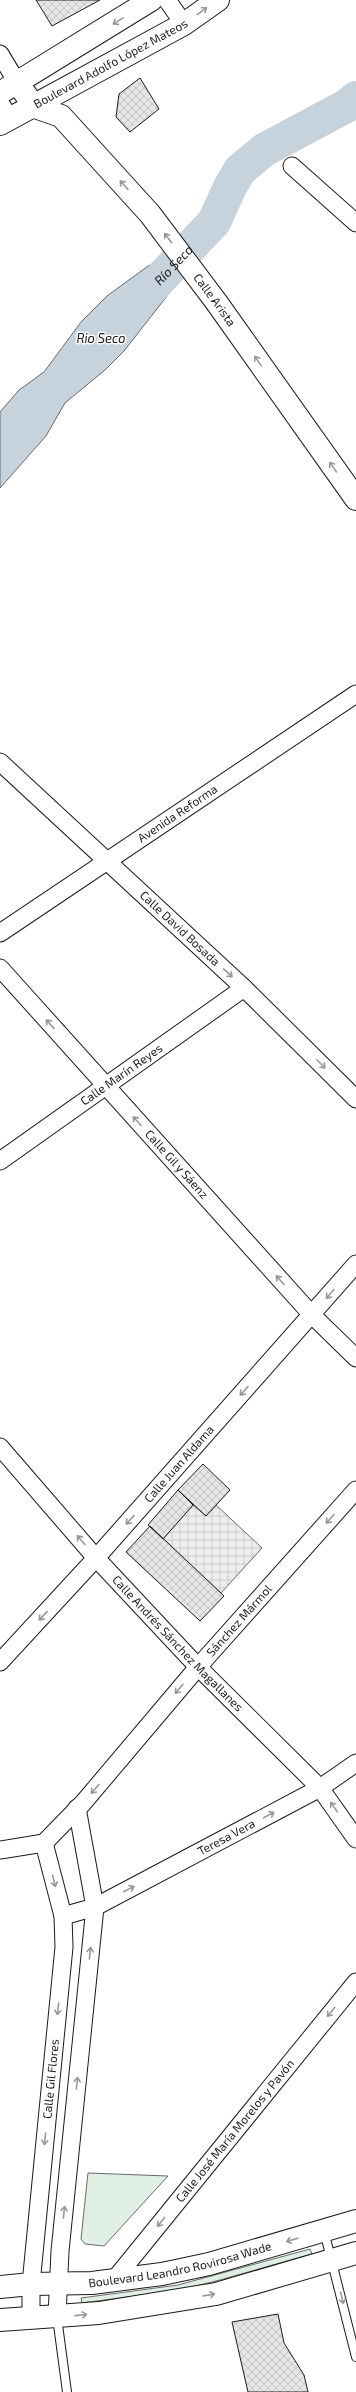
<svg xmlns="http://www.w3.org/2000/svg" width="356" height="2392" viewBox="0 0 356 2392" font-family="'Exo 2',sans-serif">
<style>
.green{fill:#e0efe3;stroke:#6a6a6a}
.plaza{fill:url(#plaza-grid);stroke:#6a6a6a}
.water{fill:#c6d2dc;stroke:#6a6a6a}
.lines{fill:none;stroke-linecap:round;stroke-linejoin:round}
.river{stroke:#c6d2dc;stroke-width:34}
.building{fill:url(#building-cross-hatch);stroke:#1a1a1a}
.lane-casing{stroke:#1a1a1a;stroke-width:10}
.street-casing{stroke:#1a1a1a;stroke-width:19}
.secondary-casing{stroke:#1a1a1a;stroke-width:24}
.primary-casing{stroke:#1a1a1a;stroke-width:24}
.lane{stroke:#fff;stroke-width:8}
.street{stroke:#fff;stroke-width:17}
.secondary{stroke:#fff;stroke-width:22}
.primary{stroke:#fff;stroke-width:22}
.oneway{stroke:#989898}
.labels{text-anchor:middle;stroke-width:3;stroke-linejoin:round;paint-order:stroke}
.street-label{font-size:12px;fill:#1a1a1a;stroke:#fff}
.water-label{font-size:13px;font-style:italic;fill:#1a1a1a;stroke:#fff}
</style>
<defs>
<pattern id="plaza-grid" width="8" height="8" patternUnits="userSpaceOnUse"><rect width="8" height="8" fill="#ededed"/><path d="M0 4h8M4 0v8" fill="none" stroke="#cbcbcb"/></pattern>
<pattern id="building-cross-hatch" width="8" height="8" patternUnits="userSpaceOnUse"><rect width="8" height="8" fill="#e6e6e6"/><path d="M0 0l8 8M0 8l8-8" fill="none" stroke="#c5c5c5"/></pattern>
</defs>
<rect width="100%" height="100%" fill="#fff"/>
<!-- green -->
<path class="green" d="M88,2173L168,2176L104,2246L85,2244L81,2239Z
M310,2249L312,2254L216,2281L179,2290L82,2303L81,2298L178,2285Z"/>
<!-- plaza -->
<path class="plaza" d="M193,1505L206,1516L216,1505L262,1548L221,1593L163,1539Z"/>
<!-- water -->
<path class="water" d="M165,259L174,265L178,273L167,296L124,351L105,370L65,403L46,436L0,488V412L19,390L44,372L81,322L107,296L148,266Z"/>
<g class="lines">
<!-- river -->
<path class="river" id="s1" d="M141,299L214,222L230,187L240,170L264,150L348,105L356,98"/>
</g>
<!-- building -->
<path class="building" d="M36,0H100L52,26Z
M140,78L159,109L130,132L116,117L119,94Z
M203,1464L230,1490L206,1516L178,1490Z
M178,1490L193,1505L163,1539L148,1525Z
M150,1526L224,1596L200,1621L126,1552Z
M278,2314L284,2343L304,2375L308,2392H248L232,2322Z"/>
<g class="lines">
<!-- lane casing -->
<g class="lane-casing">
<path id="lane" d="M324,2231L356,2357
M57,2317L67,2392"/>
</g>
<!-- street casing -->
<g class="street-casing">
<g id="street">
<path d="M167,0L184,24"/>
<path d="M0,54L18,84"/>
<path d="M0,103L11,119"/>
<path d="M292,166L356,223"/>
<path id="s2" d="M0,762L244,988L356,1099"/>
<path id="s3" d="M0,933L356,694"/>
<path id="s4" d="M0,968L312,1315L356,1358"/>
<path id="s5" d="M0,1161L244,988"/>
<path id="s6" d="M0,1447L96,1558L198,1667L320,1788L356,1839"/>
<path id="s7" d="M0,1662L96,1558L356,1264"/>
<path id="s8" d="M44,1843L83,1803L198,1667L356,1490"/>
<path d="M0,1850L44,1843"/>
<path id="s9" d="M63,1916L95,1907L320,1788L356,1763"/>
<path id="s10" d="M114,2280L356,1982"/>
<path d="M57,2316L60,2251L95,1907L77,1808"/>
<path id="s11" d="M31,2318V2284L64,1947L63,1916L44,1843"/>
</g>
</g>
<!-- secondary casing -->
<g class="secondary-casing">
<g id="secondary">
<path id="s12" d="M18,84L35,107L61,116L150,214L217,303L356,499"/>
<path id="s13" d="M0,2287L31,2284L92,2283L162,2274L209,2264L356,2221"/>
<path d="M0,2320L99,2313L216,2294L356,2253"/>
</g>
</g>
<!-- primary casing -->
<g class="primary-casing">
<g id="primary">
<path d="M0,93L151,0"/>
<path id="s14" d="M0,124L184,24L218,0"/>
</g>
</g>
<!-- lane -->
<use href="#lane" class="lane"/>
<!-- street -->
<use href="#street" class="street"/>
<!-- secondary -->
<use href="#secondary" class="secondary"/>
<!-- primary -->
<use href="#primary" class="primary"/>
</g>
<!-- one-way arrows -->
<defs><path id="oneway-shaft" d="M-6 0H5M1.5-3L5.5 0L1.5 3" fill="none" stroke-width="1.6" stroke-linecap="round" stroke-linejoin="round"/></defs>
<g class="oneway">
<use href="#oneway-shaft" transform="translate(202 11) rotate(-36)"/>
<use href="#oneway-shaft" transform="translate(118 21) rotate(148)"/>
<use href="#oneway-shaft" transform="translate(124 185) rotate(-132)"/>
<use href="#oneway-shaft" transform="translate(168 238) rotate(-127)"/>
<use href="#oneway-shaft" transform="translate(258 361) rotate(-125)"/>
<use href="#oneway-shaft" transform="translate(333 467) rotate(-125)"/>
<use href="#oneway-shaft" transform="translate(228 973) rotate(43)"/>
<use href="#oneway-shaft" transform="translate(50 1024) rotate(-132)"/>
<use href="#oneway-shaft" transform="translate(321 1064) rotate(45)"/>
<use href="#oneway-shaft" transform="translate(137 1121) rotate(-132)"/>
<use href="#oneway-shaft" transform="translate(280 1280) rotate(-132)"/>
<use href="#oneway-shaft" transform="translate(330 1294) rotate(131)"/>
<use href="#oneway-shaft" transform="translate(244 1391) rotate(132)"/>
<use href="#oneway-shaft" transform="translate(330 1519) rotate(132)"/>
<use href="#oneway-shaft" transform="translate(130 1520) rotate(132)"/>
<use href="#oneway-shaft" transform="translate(81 1540) rotate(-131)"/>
<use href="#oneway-shaft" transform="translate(43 1616) rotate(133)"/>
<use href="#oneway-shaft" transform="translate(179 1689) rotate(130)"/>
<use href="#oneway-shaft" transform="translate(95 1789) rotate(130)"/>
<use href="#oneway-shaft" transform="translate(334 1807) rotate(-125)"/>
<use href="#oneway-shaft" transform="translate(269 1815) rotate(-28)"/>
<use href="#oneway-shaft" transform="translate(54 1881) rotate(76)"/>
<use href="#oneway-shaft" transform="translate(129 1889) rotate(-28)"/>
<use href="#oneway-shaft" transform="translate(90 1953) rotate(-84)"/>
<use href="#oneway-shaft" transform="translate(58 2009) rotate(96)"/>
<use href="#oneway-shaft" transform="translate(331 2012) rotate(129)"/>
<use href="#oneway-shaft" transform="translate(77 2083) rotate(-84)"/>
<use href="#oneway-shaft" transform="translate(45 2139) rotate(96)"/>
<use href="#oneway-shaft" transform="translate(64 2212) rotate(-84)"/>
<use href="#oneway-shaft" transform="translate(161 2222) rotate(129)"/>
<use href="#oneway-shaft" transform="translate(292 2240) rotate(164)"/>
<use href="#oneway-shaft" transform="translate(209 2295) rotate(-10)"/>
<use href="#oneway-shaft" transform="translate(342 2298) rotate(76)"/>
<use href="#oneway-shaft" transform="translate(81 2315) rotate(-6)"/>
</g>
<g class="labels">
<!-- street labels -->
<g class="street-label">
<text dy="4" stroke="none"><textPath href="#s14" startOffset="126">Boulevard Adolfo López Mateos</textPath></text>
<text dy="4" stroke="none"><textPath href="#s12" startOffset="296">Calle Arista</textPath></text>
<text dy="4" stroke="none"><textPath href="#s3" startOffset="214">Avenida Reforma</textPath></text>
<text dy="4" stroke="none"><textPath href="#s2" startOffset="245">Calle David Bosada</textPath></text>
<text dy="4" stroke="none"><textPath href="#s5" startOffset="149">Calle Marín Reyes</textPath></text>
<text dy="4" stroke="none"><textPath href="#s4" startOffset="264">Calle Gil y Sáenz</textPath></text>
<text dy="4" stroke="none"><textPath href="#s7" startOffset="267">Calle Juan Aldama</textPath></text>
<text dy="4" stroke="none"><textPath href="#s8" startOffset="296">Sánchez Mármol</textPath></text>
<text dy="4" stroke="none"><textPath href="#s6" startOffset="265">Calle Andrés Sánchez Magallanes</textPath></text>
<text dy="4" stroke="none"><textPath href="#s9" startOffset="182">Teresa Vera</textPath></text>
<text dy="4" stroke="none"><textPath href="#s11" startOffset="240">Calle Gil Flores</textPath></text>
<text dy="4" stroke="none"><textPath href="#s10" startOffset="192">Calle José María Morelos y Pavón</textPath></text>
<text dy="4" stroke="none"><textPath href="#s13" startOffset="182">Boulevard Leandro Rovirosa Wade</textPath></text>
</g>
<!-- water labels -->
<g class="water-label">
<text dy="5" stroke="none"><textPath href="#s1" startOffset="47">Río Seco</textPath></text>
<text x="101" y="343">Rio Seco</text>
</g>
</g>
</svg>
